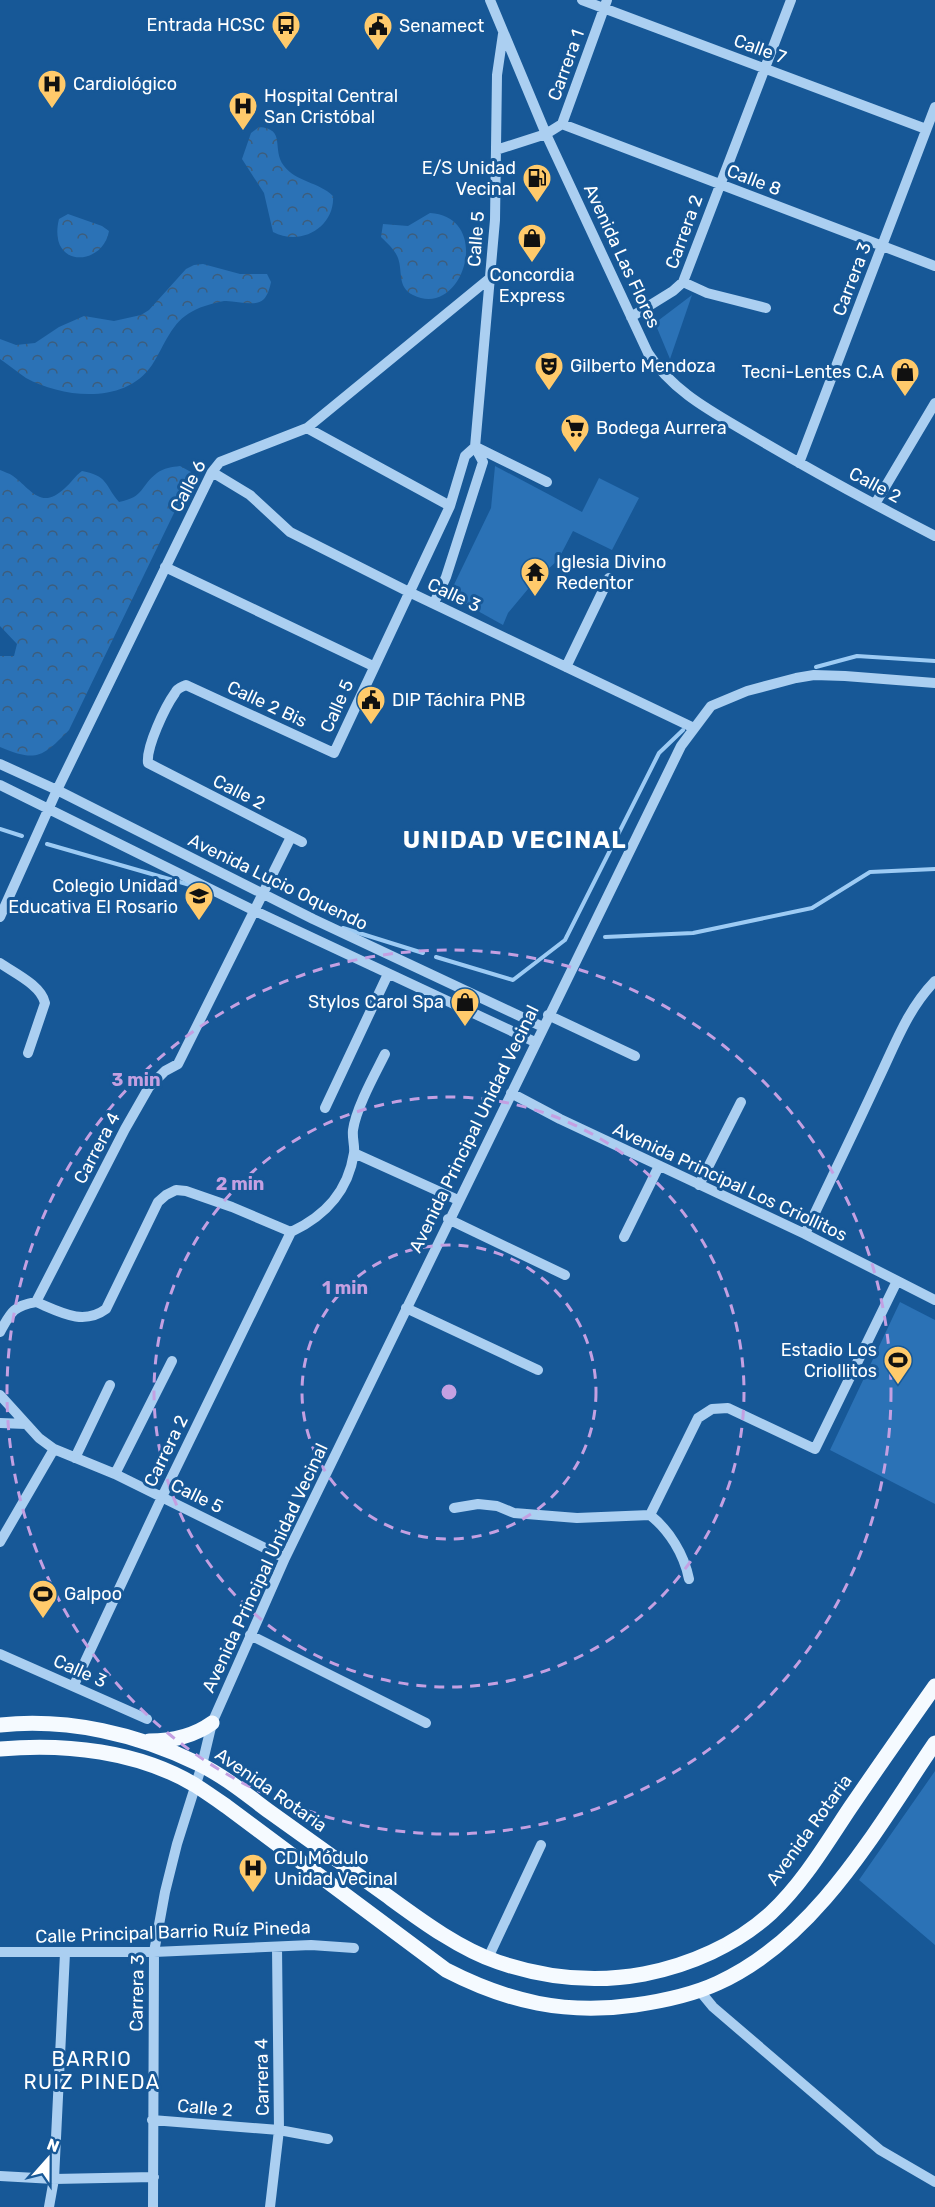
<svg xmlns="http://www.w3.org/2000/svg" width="935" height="2207" viewBox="0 0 935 2207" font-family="Rubik,sans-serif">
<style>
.green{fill:#2b72b6}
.forest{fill:url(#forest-crowns)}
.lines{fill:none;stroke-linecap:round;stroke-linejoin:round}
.stream{stroke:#9dcbf4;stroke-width:4}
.minor{stroke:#abcff1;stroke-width:10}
.major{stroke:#f5faff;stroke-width:15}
.ring{fill:none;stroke:#c4a0e2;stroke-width:3;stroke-dasharray:10 8}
.labels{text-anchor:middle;stroke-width:6;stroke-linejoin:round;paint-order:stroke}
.poi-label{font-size:18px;fill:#fff;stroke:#175897;text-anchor:start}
.street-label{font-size:18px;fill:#fff;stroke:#175897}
.neighbourhood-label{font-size:20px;letter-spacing:1.5px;fill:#fff;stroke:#175897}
.district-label{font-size:24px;font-weight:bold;letter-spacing:1.5px;fill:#fff;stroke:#175897}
.centre{fill:#c4a0e2;stroke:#175897;stroke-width:3}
.ring-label{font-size:18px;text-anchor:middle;font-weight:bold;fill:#c4a0e2;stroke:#175897;stroke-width:6;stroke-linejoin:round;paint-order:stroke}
</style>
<defs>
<pattern id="forest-crowns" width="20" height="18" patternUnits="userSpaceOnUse" patternTransform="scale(1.5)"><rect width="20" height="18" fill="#2b72b6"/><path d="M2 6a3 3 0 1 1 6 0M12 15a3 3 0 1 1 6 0" fill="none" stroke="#3d5d7c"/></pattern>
</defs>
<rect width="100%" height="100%" fill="#175897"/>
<!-- green -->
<path class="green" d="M692,295L670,359L655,323Z
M495,466L582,512L599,478L639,498L612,550L573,531L558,560L533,583L508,613L503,625L449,595L491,508Z
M900,1302L935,1320V1504L830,1450Z
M935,1771V1945L859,1880Z"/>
<!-- forest -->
<path class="forest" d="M259,127C287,129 271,149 284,166C296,182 319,182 333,196C335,227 301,247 273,232L264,193L242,159L251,133Z
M430,213C494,217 463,320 413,295C397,287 403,272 398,258C395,250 387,243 381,237L383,224L408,226Z
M68,214L102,226L109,231C103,267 47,269 59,219Z
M203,264L240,274H267L271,282C270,287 268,295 264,299C255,308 236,300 224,301C214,303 202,306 193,311C171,322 165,345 152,365C125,405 63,398 26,378C17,372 9,365 0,359V339L16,345L35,343L59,327L84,316L114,321L141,315L149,310L186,269L194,265Z
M180,466L191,472L188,484L69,730C42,758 36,762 0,747V656H14L17,644L0,626V470C4,472 9,473 13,476C31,489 41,511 65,488C71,483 75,476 82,471C108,476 104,484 119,502C145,497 140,486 157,473C164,468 172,467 180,466Z"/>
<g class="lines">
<!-- stream -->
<path class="stream" d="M816,667L857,656L935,661
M0,829L22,836
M47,844L197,887
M343,928L423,953
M605,937L693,933L812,908L870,872L935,869
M436,957L513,980L565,940L659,753L683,730"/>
<!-- minor -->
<path class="minor" d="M490,0L546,134L648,353C674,394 717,414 758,439C816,473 875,505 935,536
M582,0L926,129
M562,124L935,266
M496,150L546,134L562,124L607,0
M683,282L707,293L766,308
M631,317L673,291L683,282L791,0
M307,428L450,506
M476,447L547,482
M799,463L935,107
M212,472L250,495L290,532L409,592L694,728
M875,504L935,403
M165,567L373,666
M434,603L446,577L483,462L475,447L495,220L497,75L503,34
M566,667L609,578
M0,764L57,790L313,919L543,1027
M0,785L255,911L535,1042
M302,842L148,763C146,747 165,707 175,693C177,688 182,687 186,685L334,753L450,506L465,456L475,447
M0,917L57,790L212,472L220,462L307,428L490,278
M0,963C14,973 41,985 45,1003L28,1053
M548,1015L635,1056
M511,1093L560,1119L805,1234L935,1300
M325,1108L388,974
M354,1153L458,1200
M699,1185L741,1102
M448,1219L565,1275
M291,1232C325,1216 348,1192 354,1153C355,1146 352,1138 353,1130C356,1108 375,1074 385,1054
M805,1234C829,1183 854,1132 878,1080C895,1045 907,1010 935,981
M624,1237L659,1166
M36,1302C60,1312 83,1326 106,1309L158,1202L166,1195L176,1190L186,1191L232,1207L291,1232
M406,1308L538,1370
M0,1332C11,1312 13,1306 36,1302L125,1129L149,1087L165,1071L178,1064L291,837
M0,1395L39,1438L54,1449L115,1474L285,1558
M0,1423L26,1424
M75,1458L110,1385
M115,1474L172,1361
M454,1508L478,1504L497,1506L514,1513L577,1518L650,1515
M0,1542L54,1449
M689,1579C684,1554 669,1530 650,1515L698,1418L712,1409L728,1408L815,1449L897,1281
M250,1635L426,1723
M0,1654L147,1719
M74,1685L162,1497L291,1232
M0,1952H154L311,1945L354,1948
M488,1958L541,1845
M699,1990L713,2007L880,2150L935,2182
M152,2120L279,2130L328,2139
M0,2176L54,2179L154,2177
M49,2207L54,2179L65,1953
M153,2207L154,1952L165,1892L177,1844L202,1765L212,1723L285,1558L681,746L711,706L747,691L796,678L814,675L845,676L935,683
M270,2207L279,2130L277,1947"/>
<!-- major -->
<path class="major" d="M0,1725C68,1718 138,1734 199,1764C224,1776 247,1795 270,1812C308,1839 347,1867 386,1895C419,1919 459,1949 498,1962C545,1978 595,1983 644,1974C690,1965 736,1945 771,1913C803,1883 826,1844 850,1808C878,1767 906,1727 935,1686
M149,1741C171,1741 194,1736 212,1723
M0,1749C65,1743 138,1751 195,1785C206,1792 216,1799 226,1806L446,1970C508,2002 566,2015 635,2005C663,2001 692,1995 718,1983C817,1938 876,1829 935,1743"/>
</g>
<!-- distance rings -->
<g class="ring">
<circle cx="449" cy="1392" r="147"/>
<circle cx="449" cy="1392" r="295"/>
<circle cx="449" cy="1392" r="442"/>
</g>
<!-- icons -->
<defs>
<g id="bus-pin" transform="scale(1.5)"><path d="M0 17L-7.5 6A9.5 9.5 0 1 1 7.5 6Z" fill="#ffca6b" stroke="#175897"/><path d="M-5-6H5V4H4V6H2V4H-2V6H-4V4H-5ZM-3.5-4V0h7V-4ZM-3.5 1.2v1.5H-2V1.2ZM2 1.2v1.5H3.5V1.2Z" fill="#111"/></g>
<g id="civic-pin" transform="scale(1.5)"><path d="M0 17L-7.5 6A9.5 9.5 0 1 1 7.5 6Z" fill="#ffca6b" stroke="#175897"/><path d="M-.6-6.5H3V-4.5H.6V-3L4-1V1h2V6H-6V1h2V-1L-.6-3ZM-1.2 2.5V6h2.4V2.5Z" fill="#111"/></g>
<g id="hospital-pin" transform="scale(1.5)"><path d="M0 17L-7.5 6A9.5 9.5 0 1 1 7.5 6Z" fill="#ffca6b" stroke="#175897"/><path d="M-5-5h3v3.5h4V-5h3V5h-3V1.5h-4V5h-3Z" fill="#111"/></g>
<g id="fuel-pin" transform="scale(1.5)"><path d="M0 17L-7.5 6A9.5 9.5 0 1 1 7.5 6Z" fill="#ffca6b" stroke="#175897"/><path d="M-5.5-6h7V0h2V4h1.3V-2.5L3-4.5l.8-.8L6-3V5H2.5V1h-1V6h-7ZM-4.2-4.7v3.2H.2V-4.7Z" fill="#111"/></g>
<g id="shop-pin" transform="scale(1.5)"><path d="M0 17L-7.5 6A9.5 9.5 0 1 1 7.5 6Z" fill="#ffca6b" stroke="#175897"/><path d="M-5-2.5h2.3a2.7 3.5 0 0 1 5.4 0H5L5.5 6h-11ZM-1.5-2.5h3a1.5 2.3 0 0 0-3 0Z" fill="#111"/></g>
<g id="theatre-pin" transform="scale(1.5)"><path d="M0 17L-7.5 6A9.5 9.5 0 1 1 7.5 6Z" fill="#ffca6b" stroke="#175897"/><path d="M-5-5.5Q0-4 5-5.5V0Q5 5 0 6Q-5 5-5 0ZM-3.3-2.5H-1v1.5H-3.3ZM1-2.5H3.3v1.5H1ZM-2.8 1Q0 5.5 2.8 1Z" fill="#111"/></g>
<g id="supermarket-pin" transform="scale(1.5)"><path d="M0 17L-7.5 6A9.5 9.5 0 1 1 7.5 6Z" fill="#ffca6b" stroke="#175897"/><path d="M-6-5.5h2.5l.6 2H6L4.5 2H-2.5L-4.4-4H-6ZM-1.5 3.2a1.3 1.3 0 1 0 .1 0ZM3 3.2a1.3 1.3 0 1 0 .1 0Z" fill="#111"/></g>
<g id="temple-pin" transform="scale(1.5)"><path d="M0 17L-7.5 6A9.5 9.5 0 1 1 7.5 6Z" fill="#ffca6b" stroke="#175897"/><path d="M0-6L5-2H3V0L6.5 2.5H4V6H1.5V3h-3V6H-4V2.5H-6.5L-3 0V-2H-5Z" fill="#111"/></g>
<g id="school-pin" transform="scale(1.5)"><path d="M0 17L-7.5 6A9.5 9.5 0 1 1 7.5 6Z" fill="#ffca6b" stroke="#175897"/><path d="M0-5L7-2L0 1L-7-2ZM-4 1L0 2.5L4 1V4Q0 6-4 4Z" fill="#111"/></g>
<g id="stadium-pin" transform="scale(1.5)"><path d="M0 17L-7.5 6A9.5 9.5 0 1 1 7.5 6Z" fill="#ffca6b" stroke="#175897"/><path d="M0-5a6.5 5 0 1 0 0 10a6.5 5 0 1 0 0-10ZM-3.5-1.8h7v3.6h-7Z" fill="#111"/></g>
</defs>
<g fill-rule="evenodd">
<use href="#bus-pin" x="286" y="25"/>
<use href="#civic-pin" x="378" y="26"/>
<use href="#hospital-pin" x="52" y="84"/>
<use href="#hospital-pin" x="243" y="106"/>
<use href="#fuel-pin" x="537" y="178"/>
<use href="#shop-pin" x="532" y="238"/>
<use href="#theatre-pin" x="549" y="366"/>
<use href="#shop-pin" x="905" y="372"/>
<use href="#supermarket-pin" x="575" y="428"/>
<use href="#temple-pin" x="535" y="572"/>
<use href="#civic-pin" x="371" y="700"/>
<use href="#school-pin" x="199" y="896"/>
<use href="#shop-pin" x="465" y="1002"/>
<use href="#stadium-pin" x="898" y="1360"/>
<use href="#stadium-pin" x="43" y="1594"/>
<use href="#hospital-pin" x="253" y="1868"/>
</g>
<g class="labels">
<!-- poi labels -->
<g class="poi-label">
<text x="265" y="31" text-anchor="end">Entrada HCSC</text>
<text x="399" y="32">Senamect</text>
<text x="73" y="90">Cardiológico</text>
<text x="264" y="102">Hospital Central<tspan x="264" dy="21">San Cristóbal</tspan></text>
<text x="516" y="174" text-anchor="end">E/S Unidad<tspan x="516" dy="21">Vecinal</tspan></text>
<text x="532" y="281" text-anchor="middle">Concordia<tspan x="532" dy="21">Express</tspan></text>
<text x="570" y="372">Gilberto Mendoza</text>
<text x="884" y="378" text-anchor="end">Tecni-Lentes C.A</text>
<text x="596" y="434">Bodega Aurrera</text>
<text x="556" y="568">Iglesia Divino<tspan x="556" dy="21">Redentor</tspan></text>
<text x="392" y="706">DIP Táchira PNB</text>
<text x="178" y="892" text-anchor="end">Colegio Unidad<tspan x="178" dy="21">Educativa El Rosario</tspan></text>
<text x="444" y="1008" text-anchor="end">Stylos Carol Spa</text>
<text x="877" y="1356" text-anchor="end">Estadio Los<tspan x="877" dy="21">Criollitos</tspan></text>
<text x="64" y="1600">Galpoo</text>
<text x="274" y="1864">CDI Módulo<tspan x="274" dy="21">Unidad Vecinal</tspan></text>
</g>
<!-- street labels -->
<g class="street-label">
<text transform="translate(760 49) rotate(20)" y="6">Calle 7</text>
<text transform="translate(566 65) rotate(-70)" y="6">Carrera 1</text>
<text transform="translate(754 180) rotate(21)" y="6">Calle 8</text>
<text transform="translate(684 232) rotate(-70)" y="6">Carrera 2</text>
<text transform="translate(476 239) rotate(-86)" y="6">Calle 5</text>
<text transform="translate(622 256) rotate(65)" y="6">Avenida Las Flores</text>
<text transform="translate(852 279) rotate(-69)" y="6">Carrera 3</text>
<text transform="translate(875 485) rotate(28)" y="6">Calle 2</text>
<text transform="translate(188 486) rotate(-62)" y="6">Calle 6</text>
<text transform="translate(454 595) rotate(25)" y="6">Calle 3</text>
<text transform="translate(267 704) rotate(25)" y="6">Calle 2 Bis</text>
<text transform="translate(337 706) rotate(-66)" y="6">Calle 5</text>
<text transform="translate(239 792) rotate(27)" y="6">Calle 2</text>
<text transform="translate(278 882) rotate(26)" y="6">Avenida Lucio Oquendo</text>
<text transform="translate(474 1129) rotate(-64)" y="6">Avenida Principal Unidad Vecinal</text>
<text transform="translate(97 1148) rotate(-62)" y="6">Carrera 4</text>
<text transform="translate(730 1182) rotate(25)" y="6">Avenida Principal Los Criollitos</text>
<text transform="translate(166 1451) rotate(-64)" y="6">Carrera 2</text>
<text transform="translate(197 1496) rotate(26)" y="6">Calle 5</text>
<text transform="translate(265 1568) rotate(-65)" y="6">Avenida Principal Unidad Vecinal</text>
<text transform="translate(80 1671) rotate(24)" y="6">Calle 3</text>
<text transform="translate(271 1790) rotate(35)" y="6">Avenida Rotaria</text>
<text transform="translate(809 1830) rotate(-54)" y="6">Avenida Rotaria</text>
<text transform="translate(173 1932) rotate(-2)" y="6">Calle Principal Barrio Ruíz Pineda</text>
<text transform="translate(137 1993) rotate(-89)" y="6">Carrera 3</text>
<text transform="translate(262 2077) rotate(-91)" y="6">Carrera 4</text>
<text transform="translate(205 2108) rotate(5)" y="6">Calle 2</text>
</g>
<!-- neighbourhood labels -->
<g class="neighbourhood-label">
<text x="92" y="2066">BARRIO<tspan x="92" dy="23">RUIZ PINEDA</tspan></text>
</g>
<!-- district labels -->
<g class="district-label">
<text x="515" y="848">UNIDAD VECINAL</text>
</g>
</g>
<circle cx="449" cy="1392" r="9" class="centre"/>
<g class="ring-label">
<text x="136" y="1086">3 min</text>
<text x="240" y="1190">2 min</text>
<text x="345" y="1294">1 min</text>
</g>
<!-- north arrow -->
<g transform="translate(48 2159) rotate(21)" stroke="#175897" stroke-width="4.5" paint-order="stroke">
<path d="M0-4.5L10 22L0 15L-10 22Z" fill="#ffffff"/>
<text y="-9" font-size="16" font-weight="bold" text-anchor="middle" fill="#ffffff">N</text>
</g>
</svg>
